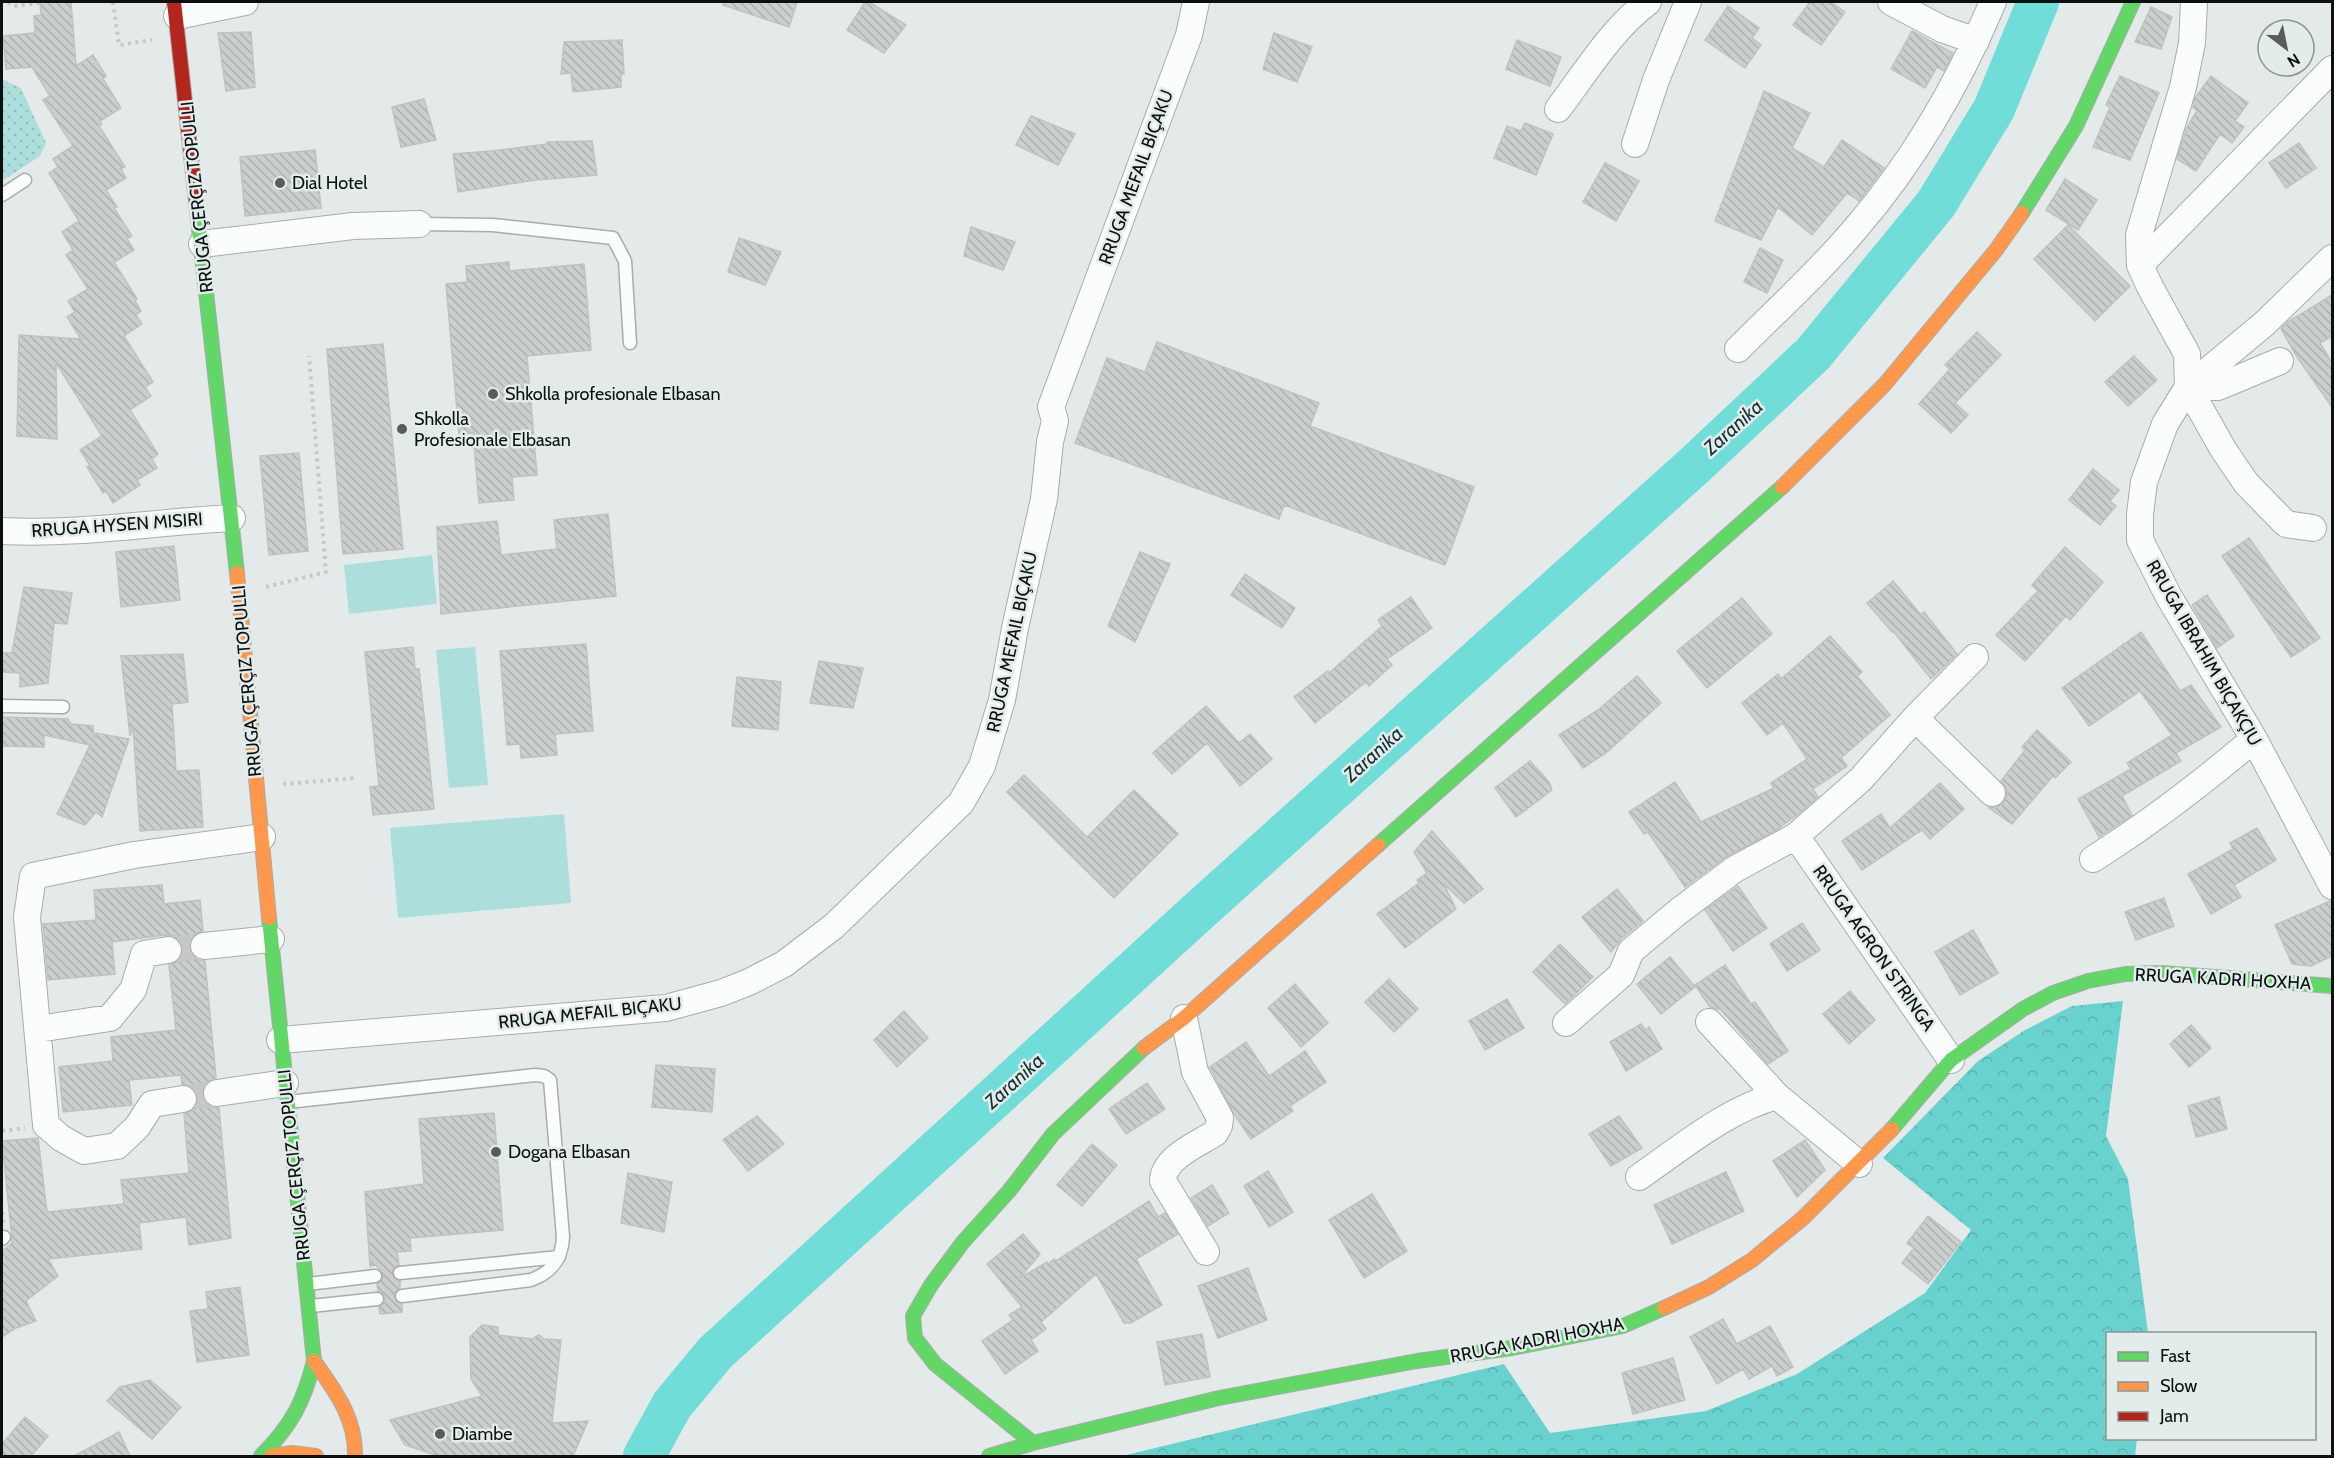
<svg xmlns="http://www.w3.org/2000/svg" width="2334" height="1458" viewBox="0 0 2334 1458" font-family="Cabin,sans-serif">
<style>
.grass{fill:#acdedb}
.forest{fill:url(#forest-crowns)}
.park{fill:url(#park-dots)}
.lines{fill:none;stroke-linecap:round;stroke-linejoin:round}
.river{stroke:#70ddd8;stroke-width:42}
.building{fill:url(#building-back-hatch);stroke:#bec2c2;stroke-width:1.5}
.street-tunnel{stroke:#c4c9c8;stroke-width:26;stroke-dasharray:26 13;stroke-linecap:butt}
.lane-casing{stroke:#a8acac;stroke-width:15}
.street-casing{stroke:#a8acac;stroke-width:28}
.fast-casing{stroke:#a8acac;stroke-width:16}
.slow-casing{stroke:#a8acac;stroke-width:16}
.jam-casing{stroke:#a8acac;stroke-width:16}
.path{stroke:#c6c7c7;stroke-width:4;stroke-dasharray:3 4.5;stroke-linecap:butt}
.lane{stroke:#fbfcfc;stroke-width:12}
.street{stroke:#fbfcfc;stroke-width:26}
.fast{stroke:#63d668;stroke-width:14}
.slow{stroke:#ff974d;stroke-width:14}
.jam{stroke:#b3261e;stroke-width:14}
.poi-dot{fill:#585c5c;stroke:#e2eceb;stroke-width:2}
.labels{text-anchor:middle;stroke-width:5;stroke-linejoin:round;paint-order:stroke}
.street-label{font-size:18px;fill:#0d1010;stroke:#e2eceb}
.poi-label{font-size:18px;fill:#0d1010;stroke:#e2eceb;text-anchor:start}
.water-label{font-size:20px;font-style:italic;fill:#183130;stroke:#e2eceb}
</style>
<defs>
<pattern id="forest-crowns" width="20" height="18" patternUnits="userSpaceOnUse" patternTransform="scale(1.5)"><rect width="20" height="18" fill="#69d2cf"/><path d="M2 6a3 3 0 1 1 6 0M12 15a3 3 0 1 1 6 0" fill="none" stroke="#5ab3b1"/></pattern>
<pattern id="park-dots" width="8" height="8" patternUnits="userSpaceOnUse" patternTransform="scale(1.5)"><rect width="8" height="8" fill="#acdedb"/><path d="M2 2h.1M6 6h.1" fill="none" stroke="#93bdbb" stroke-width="1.8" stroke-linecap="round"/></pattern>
<pattern id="building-back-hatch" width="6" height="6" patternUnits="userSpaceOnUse" patternTransform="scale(1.5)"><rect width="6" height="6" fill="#cbd0cf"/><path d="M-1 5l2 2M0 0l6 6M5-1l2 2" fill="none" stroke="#adb2b1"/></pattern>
</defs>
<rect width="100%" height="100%" fill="#e4eae9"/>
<!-- grass -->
<path class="grass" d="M432,555L437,604L349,614L344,565Z
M475,647L488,785L449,788L436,650Z
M564,814L571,903L398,918L390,828Z"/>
<!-- forest -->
<path class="forest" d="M2123,1001L2106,1136L2128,1179L2148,1333L2108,1334V1438L2137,1439L2135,1456H1122L1504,1364L1550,1433L1706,1411L1797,1374L1925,1293L1971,1230L1883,1158L1978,1061L2025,1030L2072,1006Z"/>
<!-- park -->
<path class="park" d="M2,79L21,88L46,143L40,156L2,181Z"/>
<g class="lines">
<!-- river -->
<path class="river" d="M644,1456L672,1405L715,1353L1200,910L1696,464L1813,354L1936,204L1994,109L2038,2"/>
</g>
<!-- building -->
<path class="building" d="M40,2H71L76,66L93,55L106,76L103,79L121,108L100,121L102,124L99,126L125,167L121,169L126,178L106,190L117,207L114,208L132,236L127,239L134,250L114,262L137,299L135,301L141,311L136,315L142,324L124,336L153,382L145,387L151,396L130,410L158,454L152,459L157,468L137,480L140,485L113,503L106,491L103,493L87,467L90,465L80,450L102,436L56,363L57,439L17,436L19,335L81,339L67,317L75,312L68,301L88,289L66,255L73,250L62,232L79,221L49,173L58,167L53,159L73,146L43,100L50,96L32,67L6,69L3,36L35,33L34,16L41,15Z
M724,2H797L789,27L723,5Z
M865,2H869L906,25L884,53L847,30Z
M1810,2H1831L1845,12L1821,45L1793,25Z
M1728,6L1759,28L1752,38L1761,45L1745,68L1705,40Z
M2151,7L2172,17L2161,49L2135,42Z
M1912,31L1953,53L1944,71L1937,67L1925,88L1891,69Z
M251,32L255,87L226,91L218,33Z
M1274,33L1312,47L1297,82L1263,69Z
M622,40L624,74H621V87L573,92L571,73L561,74L564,42Z
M1517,40L1561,57L1550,86L1506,69Z
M2120,76L2159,93L2130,160L2093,147L2110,107L2106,105Z
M2211,76L2248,103L2235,121L2244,127L2232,143L2220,134L2196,171L2177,159L2187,127L2197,111L2193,107L2195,98Z
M1764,91L1810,113L1792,148L1824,167L1842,140L1884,168L1859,201L1847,193L1812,235L1778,207L1761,240L1715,221Z
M424,99L436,140L401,147L392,107Z
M1031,116L1075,134L1058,165L1016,145Z
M1525,123L1553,134L1536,175L1494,158L1507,126L1521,131Z
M592,141L597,175L536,180L458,192L453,154L491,151L548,144L547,142Z
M2299,143L2316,168L2286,188L2269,163Z
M315,150L321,208L245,216L240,157Z
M1605,163L1639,181L1616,221L1583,202Z
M2065,179L2097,200L2078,230L2046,210Z
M2068,225L2130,286L2095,321L2034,259Z
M971,227L1015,242L1003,270L964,256Z
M739,238L781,252L765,285L728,272Z
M1760,248L1783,260L1767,293L1744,282Z
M509,262V271L584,264L591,350L527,356L537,475L512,477L514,500L479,503L473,433L459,434L446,284L467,282L466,266Z
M2332,295V336L2320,343L2332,363V407L2297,357L2281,329L2289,321Z
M1977,332L2001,355L1955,403L1968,415L1951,433L1919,404L1950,369L1945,365Z
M1157,342L1319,403L1310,426L1474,487L1445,565L1284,505L1279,519L1075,443L1107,358L1145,372Z
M383,344L403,549L343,554L327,349Z
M2134,356L2157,380L2128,406L2105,382Z
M299,453L308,551L269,555L260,456Z
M2093,469L2119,490L2110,501L2116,506L2100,525L2069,500Z
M608,514L616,596L441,614L437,527L497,521L501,555L557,549L554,520Z
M2249,538L2320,638L2291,657L2222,556Z
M174,546L180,600L121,607L116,552Z
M2065,547L2103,582L2070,620L2066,616L2025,661L1996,635L2038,591L2032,585Z
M1140,552L1170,564L1135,642L1108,626Z
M1245,574L1295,608L1282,628L1231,595Z
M1893,581L1921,615L1924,612L1957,654L1931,679L1893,631L1892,632L1867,603Z
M24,587L72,593L67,624L54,623L48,683L20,687V673L2,672V653H12Z
M2207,595L2234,636L2217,648L2192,605Z
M1411,597L1432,628L1387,659L1392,665L1369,686L1366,682L1315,723L1294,697L1328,671L1329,673L1382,626L1378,620Z
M1742,598L1772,634L1707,688L1677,651Z
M2141,632L2180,691L2191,685L2221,727L2176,753L2181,761L2122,796L2132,815L2099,837L2078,799L2131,769L2127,763L2172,735L2140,691L2089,726L2062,688Z
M1830,636L1862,672L1857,676L1890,715L1841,758L1847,766L1813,789L1818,797L1797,815L1776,830L1726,857L1685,887L1648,832L1644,834L1629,812L1675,782L1701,822L1774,788L1771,783L1807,759L1783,723L1767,735L1742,703L1778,674L1781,679Z
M586,644L593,731L555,734L557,755L521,758L520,744L507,745L500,651Z
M413,647L415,669H419L434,809L373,815L370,787L379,786L365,652Z
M183,654L188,702L172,704L176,771L199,770L203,827L140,831L133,726L130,736L121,656Z
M819,661L863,668L853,708L810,703Z
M1637,676L1661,703L1606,753L1583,768L1559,735L1598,710Z
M737,677L781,682L778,730L732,726Z
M1206,706L1239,743L1250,734L1272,759L1240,786L1207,743L1172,774L1153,753Z
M2,717L68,719L71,724L93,726L94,738L96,733L129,739L102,817L96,812L85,825L57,814L90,745L44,735V747L2,746Z
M2037,730L2071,762L2055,778L2053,776L2012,824L1989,808L1997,807L2003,803L2006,797L2007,790L2001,781L2025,750L2022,747Z
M1530,761L1549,782L1552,790L1516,817L1495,788Z
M1024,775L1087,837L1134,790L1178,834L1114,898L1007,792Z
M1940,783L1964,809L1930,839L1922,830L1862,870L1842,841L1881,814L1890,828Z
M2257,828L2276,860L2234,885L2241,897L2211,914L2188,874L2233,849L2230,843Z
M1432,831L1483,889L1464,903L1444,884L1456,909L1405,948L1377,914L1419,883L1417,880L1427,873L1414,852Z
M162,885L164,904L200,900L203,931L195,934L191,939L189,947L192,955L198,960L205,961L216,1078L207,1082L203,1087L202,1095L206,1103L212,1107L219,1108L231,1238L189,1245L186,1217L139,1223L142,1249L48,1259L58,1276L26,1301L36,1321L16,1328L2,1337V1251L12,1243V1239L2,1141L38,1138L47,1212L124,1204L121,1180L189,1173L184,1114L193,1110L197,1104L198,1097L194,1089L182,1084L181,1075L129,1080L132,1105L63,1112L59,1067L113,1061L111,1037L176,1030L169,965L177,962L182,956L183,948L180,941L174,936L166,935L112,942L115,974L48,980L43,924L96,920L94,890Z
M1738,886L1767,928L1733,951L1705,910Z
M1617,889L1643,921L1621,939L1611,952L1582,917Z
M2164,898L2174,926L2136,940L2125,912Z
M2330,901H2332V956L2311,966L2292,964L2275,925Z
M1802,923L1820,950L1787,971L1770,944Z
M1973,930L1998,973L1960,995L1935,952Z
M1560,944L1593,977L1565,1004L1533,972Z
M1670,957L1695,987L1661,1014L1637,984Z
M1725,965L1751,1004L1755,1002L1788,1051L1768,1064L1721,1010L1710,1007L1695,985Z
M1389,979L1418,1009L1394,1032L1365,1002Z
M1295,984L1328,1023L1301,1047L1268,1008Z
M1850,991L1875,1020L1849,1044L1823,1014Z
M1507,999L1524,1028L1485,1050L1469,1021Z
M904,1011L928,1038L897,1067L874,1040Z
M1641,1024L1646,1030L1649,1027L1662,1049L1626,1071L1610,1042Z
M2191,1025L2211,1048L2189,1067L2170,1044Z
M1246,1042L1269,1076L1305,1051L1326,1082L1290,1106L1293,1111L1251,1139L1234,1114L1210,1067Z
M656,1065L715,1069L712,1112L652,1107Z
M1147,1083L1165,1109L1126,1134L1109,1109Z
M2219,1097L2227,1129L2196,1137L2188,1106Z
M494,1113L503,1230L410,1238L411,1251L397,1252L399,1265L393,1269L392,1273L394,1278L400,1281V1288L395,1292L394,1296L396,1301L402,1304V1312L380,1314L379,1307L384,1303L385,1299L383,1294L378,1291L377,1284L382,1280L383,1276L376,1265L370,1266L365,1192L424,1184L419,1119Z
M757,1116L784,1144L748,1171L723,1140Z
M1619,1116L1642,1148L1611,1166L1589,1134Z
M1805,1140L1825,1170L1797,1197L1773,1161Z
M1092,1144L1117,1165L1082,1206L1057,1185Z
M1268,1171L1293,1212L1269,1227L1244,1186Z
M1726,1172L1744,1211L1672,1244L1654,1205Z
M628,1173L672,1182L664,1232L621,1223Z
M1212,1185L1229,1213L1208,1226L1191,1198Z
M1372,1194L1407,1251L1364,1278L1329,1220Z
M1149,1201L1158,1217L1165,1213L1178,1234L1136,1259L1162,1305L1131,1323H1124L1096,1274L1041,1322L1046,1329L1031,1340L1038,1351L1005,1374L982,1341L1013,1320L1009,1315L1022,1307L987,1264L1023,1234L1040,1254L1020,1278L1047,1262L1048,1264L1054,1259L1056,1261Z
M1928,1216L1961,1242L1928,1284L1902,1263L1914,1248L1907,1243Z
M1248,1268L1267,1320L1218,1338L1198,1286Z
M240,1287L249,1355L197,1362L190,1311L208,1309L206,1292Z
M1723,1319L1737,1344L1770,1326L1793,1367L1777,1376L1772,1366L1749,1379L1743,1369L1717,1384L1690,1337Z
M482,1325L498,1327V1335L532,1339L539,1335L544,1339L561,1340L552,1423L588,1421L573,1456H438L405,1445L390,1420L482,1396L471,1379L470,1337Z
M1202,1334L1210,1377L1165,1385L1157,1342Z
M1673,1358L1685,1400L1633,1414L1622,1373Z
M150,1380L181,1407L152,1439L107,1401L120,1387Z
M25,1417L48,1436L31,1456H2V1444Z
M119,1432L130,1456H74Z"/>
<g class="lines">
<!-- street-tunnel -->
<path class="street-tunnel" d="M168,950L204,946
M183,1099L217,1093"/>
<!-- lane casing -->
<g class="lane-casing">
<path id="lane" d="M2,195L25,180
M419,224L493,225L613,238L625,261L630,343
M2,706L63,707
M288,1102L535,1075L544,1076L550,1080L563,1237C562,1259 552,1272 531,1280L402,1296
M2,1239L4,1237
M400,1273L559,1257
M308,1284L375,1276
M311,1306L377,1299"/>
</g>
<!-- street casing -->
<g class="street-casing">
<path id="street" d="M1891,2L1942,29L1976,41
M2194,2L2192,43L2183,87L2139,235L2140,265L2150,287L2187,354L2188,387L2165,424L2144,482L2140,514V540L2169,597L2254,739L2332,886
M177,16L245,2
M1558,109C1586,72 1611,30 1648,2
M1635,144L1656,80L1688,2
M202,244L353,226L419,224
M2140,265L2332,69
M1738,349C1778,309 1820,271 1856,228C1914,161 1959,82 1993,2
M2188,387L2223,449L2246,483L2286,524L2313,528
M2188,387L2264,324L2332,258
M2188,387H2218L2280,361
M2,531C79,535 155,522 232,518
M1915,718L1992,793
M1796,836L1951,1060
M2093,859C2150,823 2202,783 2254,739
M204,946L271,939
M1184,1018L1195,1072L1220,1118L1219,1126L1215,1133C1198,1144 1163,1158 1163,1181L1206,1252
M1709,1022L1777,1096L1859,1164
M1566,1023L1621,975L1631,951L1679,911L1735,869L1796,836L1861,779L1915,718L1975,657
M38,1029L110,1018L133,990L144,954L168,950
M280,1040L666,1008L721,993L749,982L784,964L834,926L961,803L982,766L1002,700L1015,628L1044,499L1050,442L1055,421L1051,407L1189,35L1196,2
M217,1093L285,1083
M183,1099L152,1104L137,1127L117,1146L84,1151L61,1138L46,1125L27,917L33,876L134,855L262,837
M1639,1177C1681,1148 1729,1108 1777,1096"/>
</g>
<!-- fast casing -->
<g class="fast-casing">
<path id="fast" d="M196,201L237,573
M2022,213L2076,126L2133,2
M1378,845L1782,487
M1892,1129L1951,1060L2023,1009L2053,993L2088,981L2125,974L2162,973L2332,986
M1033,1443L935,1364L915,1338L913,1316L931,1285L963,1242L1009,1191L1053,1134L1144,1048
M261,1456C291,1426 304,1402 314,1361L269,918
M989,1456L1033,1443L1219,1398L1417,1361L1512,1348L1623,1326L1664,1308"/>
</g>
<!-- slow casing -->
<g class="slow-casing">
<path id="slow" d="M1782,487L1885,384L1996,250L2022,213
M237,573L269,918
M1144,1048L1184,1018L1378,845
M1664,1308L1709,1287L1752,1260L1803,1218L1892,1129
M314,1361C335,1391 356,1418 355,1456
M271,1456L292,1453L316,1456"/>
</g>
<!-- jam casing -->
<g class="jam-casing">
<path id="jam" d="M174,2L196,201"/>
</g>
<!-- path -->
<path class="path" d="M8,2L14,6L40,3
M113,2L119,45L152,40
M266,587L326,572L309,356
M283,784L357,778
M2,1131L25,1128
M2,1212L3,1222"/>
<!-- lane -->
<use href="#lane" class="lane"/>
<!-- street -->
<use href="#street" class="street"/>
<!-- fast -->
<use href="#fast" class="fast"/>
<!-- slow -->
<use href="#slow" class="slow"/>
<!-- jam -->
<use href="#jam" class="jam"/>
</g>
<!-- markers -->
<g class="poi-dot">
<circle cx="280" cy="183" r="6"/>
<circle cx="493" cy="394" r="6"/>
<circle cx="402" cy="429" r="6"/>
<circle cx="496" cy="1152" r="6"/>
<circle cx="440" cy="1434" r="6"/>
</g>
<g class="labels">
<!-- street labels -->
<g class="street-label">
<text transform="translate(1136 177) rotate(-70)" y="6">RRUGA MEFAIL BIÇAKU</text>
<text transform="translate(197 197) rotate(-96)" y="6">RRUGA ÇERÇIZ TOPULLI</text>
<text transform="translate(117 525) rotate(-4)" y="6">RRUGA HYSEN MISIRI</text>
<text transform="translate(1012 642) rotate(-78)" y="6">RRUGA MEFAIL BIÇAKU</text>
<text transform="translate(2204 653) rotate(60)" y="6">RRUGA IBRAHIM BIÇAKÇIU</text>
<text transform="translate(247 681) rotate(-95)" y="6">RRUGA ÇERÇIZ TOPULLI</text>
<text transform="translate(1874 948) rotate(55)" y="6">RRUGA AGRON STRINGA</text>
<text transform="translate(2223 979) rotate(3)" y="6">RRUGA KADRI HOXHA</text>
<text transform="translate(590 1013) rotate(-6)" y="6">RRUGA MEFAIL BIÇAKU</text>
<text transform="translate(294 1165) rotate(-96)" y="6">RRUGA ÇERÇIZ TOPULLI</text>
<text transform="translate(1537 1340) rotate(-11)" y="6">RRUGA KADRI HOXHA</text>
</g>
<!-- poi labels -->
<g class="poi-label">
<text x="292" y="189">Dial Hotel</text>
<text x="505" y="400">Shkolla profesionale Elbasan</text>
<text x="414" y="425">Shkolla<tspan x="414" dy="21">Profesionale Elbasan</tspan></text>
<text x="508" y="1158">Dogana Elbasan</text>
<text x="452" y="1440">Diambe</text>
</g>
<!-- water labels -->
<g class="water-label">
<text transform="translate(1733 427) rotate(-42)" y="7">Zaranika</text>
<text transform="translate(1373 754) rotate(-42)" y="7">Zaranika</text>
<text transform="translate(1014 1081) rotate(-42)" y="7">Zaranika</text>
</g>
</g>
<!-- border -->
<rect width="2334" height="1458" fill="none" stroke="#0d1010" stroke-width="6"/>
<!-- legend -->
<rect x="2106" y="1332" width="210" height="108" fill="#e2eceb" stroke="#8d9493" stroke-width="1.5"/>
<rect x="2118" y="1352" width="30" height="9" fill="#63d668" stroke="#8d9493" stroke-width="1.5"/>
<text x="2160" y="1362" font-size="18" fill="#0d1010">Fast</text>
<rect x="2118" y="1382" width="30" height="9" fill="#ff974d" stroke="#8d9493" stroke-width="1.5"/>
<text x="2160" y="1392" font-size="18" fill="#0d1010">Slow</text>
<rect x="2118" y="1412" width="30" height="9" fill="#b3261e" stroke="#8d9493" stroke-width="1.5"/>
<text x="2160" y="1422" font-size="18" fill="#0d1010">Jam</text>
<!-- north arrow -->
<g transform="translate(2286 48) rotate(148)"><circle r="28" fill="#e2eceb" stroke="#8d9493" stroke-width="1.5"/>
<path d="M0-4.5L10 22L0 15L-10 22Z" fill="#585c5c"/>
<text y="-9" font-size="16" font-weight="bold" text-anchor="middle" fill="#0d1010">N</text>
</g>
</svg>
